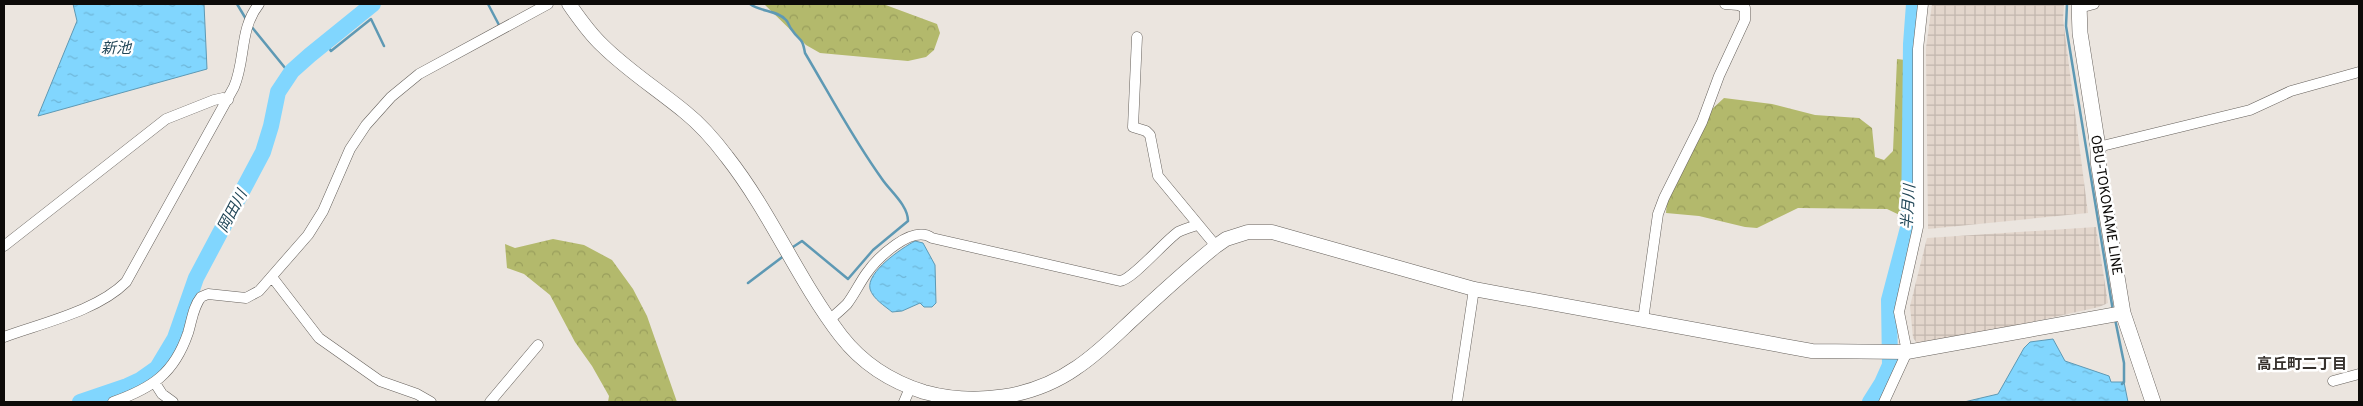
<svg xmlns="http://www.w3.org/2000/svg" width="2363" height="406" viewBox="0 0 2363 406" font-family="Overpass,'Noto Sans JP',sans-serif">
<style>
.industrial{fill:url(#industrial-grid)}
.forest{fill:url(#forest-crowns)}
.water{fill:url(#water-ripples);stroke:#5e99b4}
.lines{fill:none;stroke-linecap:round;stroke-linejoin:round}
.stream{stroke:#5e99b4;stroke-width:2.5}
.river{stroke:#81d6fe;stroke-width:16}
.minor-casing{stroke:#66615c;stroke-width:11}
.tertiary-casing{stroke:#66615c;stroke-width:15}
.secondary-casing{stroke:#66615c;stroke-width:16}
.minor{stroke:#fff;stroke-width:10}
.tertiary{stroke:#fff;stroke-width:14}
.secondary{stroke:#fff;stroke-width:15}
.labels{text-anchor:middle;stroke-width:5;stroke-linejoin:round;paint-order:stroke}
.street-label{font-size:14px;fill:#0d0b09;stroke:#fff}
.water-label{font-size:15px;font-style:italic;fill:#224758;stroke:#fff}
.neighbourhood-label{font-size:15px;font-weight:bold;fill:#36312d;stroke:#fff}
</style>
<defs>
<pattern id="industrial-grid" width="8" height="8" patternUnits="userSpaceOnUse" patternTransform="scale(1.25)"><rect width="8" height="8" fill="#e3d6cc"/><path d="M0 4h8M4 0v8" fill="none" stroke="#c2b6ae"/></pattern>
<pattern id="forest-crowns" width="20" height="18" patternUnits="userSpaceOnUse" patternTransform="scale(1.25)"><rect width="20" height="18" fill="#b3b96c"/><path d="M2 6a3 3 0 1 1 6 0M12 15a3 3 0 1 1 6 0" fill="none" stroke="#999e5c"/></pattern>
<pattern id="water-ripples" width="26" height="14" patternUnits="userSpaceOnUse" patternTransform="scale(1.25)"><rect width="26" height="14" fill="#81d6fe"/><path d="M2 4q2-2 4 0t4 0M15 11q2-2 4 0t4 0" fill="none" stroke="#6eb6d8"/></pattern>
</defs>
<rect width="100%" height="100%" fill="#ebe5df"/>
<!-- industrial -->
<path class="industrial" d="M1932,4H2064L2063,19L2088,213L1928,229L1926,48Z
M2096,227L2108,303L2099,307L1982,333L1917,343L1913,338L1910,306L1927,238Z"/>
<!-- forest -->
<path class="forest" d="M764,4H883L937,24L940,33L934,50L926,57L908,61L820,53L806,45Z
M1897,59L1905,60L1908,219L1887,209L1798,208L1757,228L1745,227L1699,216L1666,213L1667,201L1711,110L1724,98L1772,104L1815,115L1859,118L1872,128L1875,157L1884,160L1893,151Z
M553,239L584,245L612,260L633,289L647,316L677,402H608L609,396L592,366L575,342L550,295L524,274L507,268L505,244L515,248Z"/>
<!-- water -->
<path class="water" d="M73,4H204L207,69L38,116L77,21Z
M915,241L923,243L935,265L936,303L932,307H924L920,303L902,311L892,312C885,306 873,299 870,289C866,272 902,248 915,241Z
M2053,339L2065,361L2109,376L2111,382H2124L2128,402H1964L1998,394L2024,348L2030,342Z"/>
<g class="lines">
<!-- stream -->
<path class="stream" d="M237,4L246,19
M488,4L499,25
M750,4C761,12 777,10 786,20C789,23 789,27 792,30C800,42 802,36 805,53C830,95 853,139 882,179C890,191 908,205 908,221L873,250L848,279L802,241L790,249
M2067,4L2066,26L2113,311
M251,26L290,74
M325,42L331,51L371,19L384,46
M748,283L785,255
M2115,319L2124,363V382L2122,384"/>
<!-- river -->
<path class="river" d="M80,402L127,386L140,380L157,368L175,338L196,278L263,152L271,126L278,92L292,71L310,55L373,4
M1870,402L1882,383L1890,365L1889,300L1909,224L1911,44L1914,4"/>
<!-- minor casing -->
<g class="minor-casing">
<path id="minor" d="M2079,8L2094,4
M1137,37L1133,127L1146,131L1150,135L1158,176L1216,246
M2098,147L2250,110L2291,91L2359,72
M4,246L166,119L214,100L223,98L228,100
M272,277L319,338L380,381L417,394L431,402
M829,320C835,315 841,310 847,304C854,295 859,284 866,274C877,258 912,224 932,238L1120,281C1132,280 1164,242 1178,232C1184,229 1191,227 1197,225
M1643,320L1658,214L1664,198L1702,122L1719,76L1745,20V8L1738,5L1725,4
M4,337C42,323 97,311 126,282L234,87C246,59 239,29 259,4
M2333,381L2359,374
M155,383L162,394L173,402
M113,402C152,388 174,374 188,333C192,320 193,307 201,297L208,294L246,298L259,291L308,235L323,211L350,149L366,125L391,97L419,74L548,4
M490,402L538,345
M904,402L910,388
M1457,402L1474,289
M1884,402L1907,352L1899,312L1918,227V49L1923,4"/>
</g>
<!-- tertiary casing -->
<g class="tertiary-casing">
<path id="tertiary" d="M569,4C579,18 589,33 602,45C627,70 657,89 685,112C700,124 715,141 727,157C771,213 798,280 841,336C862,363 892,382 924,392C975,406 1033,398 1076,368C1096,355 1113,338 1130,322C1158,296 1186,270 1216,246L1226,239L1248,232H1272L1474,289L1812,351L1907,352L2123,313"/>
</g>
<!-- secondary casing -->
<g class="secondary-casing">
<path id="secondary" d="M2079,4L2080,33L2098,147V161L2123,313L2153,402"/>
</g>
<!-- minor -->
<use href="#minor" class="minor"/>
<!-- tertiary -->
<use href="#tertiary" class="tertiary"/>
<!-- secondary -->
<use href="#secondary" class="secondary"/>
</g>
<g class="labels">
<!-- street labels -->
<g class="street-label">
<text transform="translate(2107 205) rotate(81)" y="5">OBU-TOKONAME LINE</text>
</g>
<!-- water labels -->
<g class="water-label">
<text x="116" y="53">新池</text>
<text transform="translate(1908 207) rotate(-86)" y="5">半月川</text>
<text transform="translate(232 211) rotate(-62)" y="5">岡田川</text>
</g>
<!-- neighbourhood labels -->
<g class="neighbourhood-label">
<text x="2302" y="369">高丘町二丁目</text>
</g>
</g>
<!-- border -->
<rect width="2363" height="406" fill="none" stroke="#0d0b09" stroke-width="10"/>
</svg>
